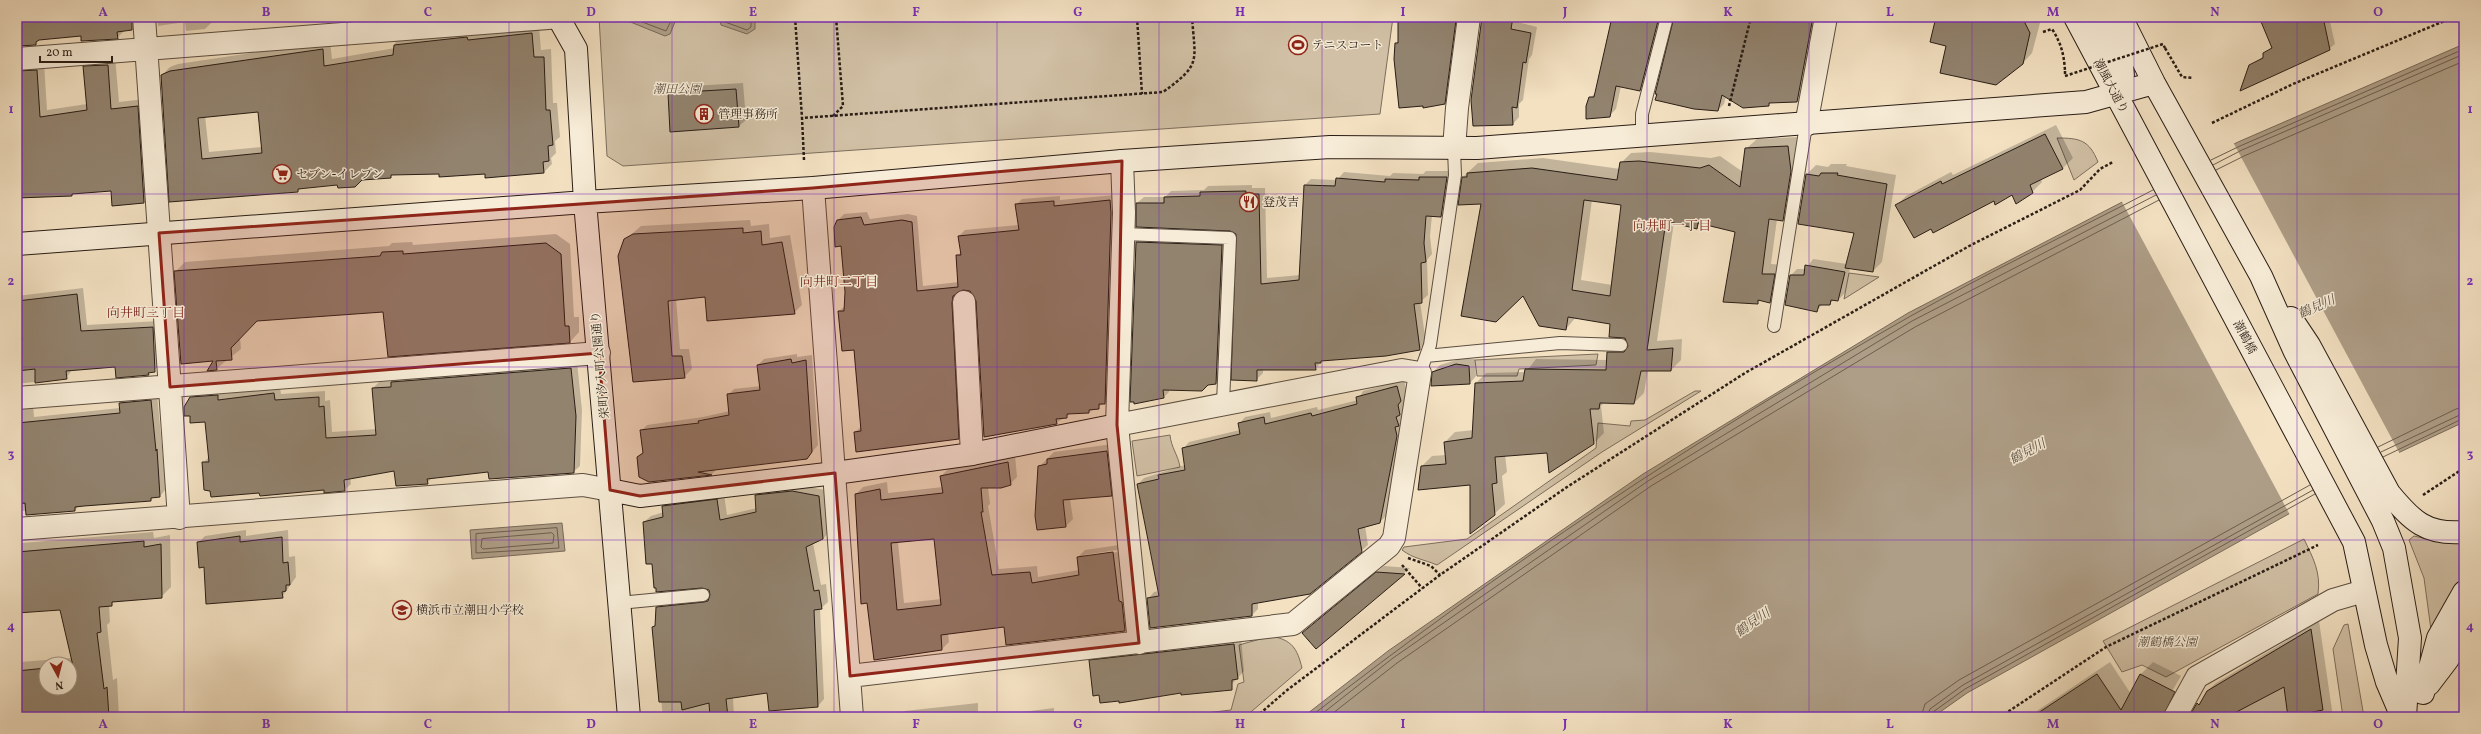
<svg xmlns="http://www.w3.org/2000/svg" width="2481" height="734" viewBox="0 0 2481 734" font-family="Vollkorn,'Noto Serif JP',serif">
<style>
.green{fill:#d1c0a5;stroke:#7d6e5d}
.water{fill:#ae9e87;stroke:#796a59}
.pier{fill:#f3e1c2}
.shadow{fill:#0003;fill-rule:evenodd}
.lines{fill:none;stroke-linecap:round;stroke-linejoin:round}
.shore{stroke:#6c5e4e;stroke-width:1}
.building{fill:#92836f;stroke:#291d15;fill-rule:evenodd}
.lane-casing{stroke:#5c4e40;stroke-width:14}
.street-casing{stroke:#5c4e40;stroke-width:24}
.secondary-casing{stroke:#291d15;stroke-width:24}
.path{stroke:#291d15;stroke-width:2.5;stroke-dasharray:3 2;stroke-linecap:butt}
.lane{stroke:#f7ecd7;stroke-width:12}
.street{stroke:#f7ecd7;stroke-width:22}
.secondary{stroke:#f7ecd7;stroke-width:22}
.path-bridge{stroke:#291d15;stroke-width:2.5;stroke-dasharray:3 2;stroke-linecap:butt}
.marked{fill:#8f2418;fill-opacity:0.2;stroke:#8f2418;stroke-width:3;stroke-linejoin:round}
.grid{fill:none;stroke:#7b2cbf;stroke-width:1;stroke-opacity:0.55}
.labels{text-anchor:middle;stroke-width:3;stroke-linejoin:round;paint-order:stroke}
.poi-label{font-size:12px;fill:#291d15;stroke:#f7ecd7;text-anchor:start}
.street-label{font-size:12px;fill:#291d15;stroke:#f7ecd7}
.park-label{font-size:12px;font-style:italic;fill:#5b4e40;stroke:#f7ecd7}
.neighbourhood-label{font-size:13px;fill:#7a1f14;stroke:#f7ecd7}
.water-label{font-size:13px;font-style:italic;fill:#5e5143;stroke:#f7ecd7}
.neatline{fill:none;stroke:#7b2cbf;stroke-width:1.5}
.grid-label{font-size:13px;text-anchor:middle;font-weight:bold;fill:#7b2cbf}
</style>
<rect width="100%" height="100%" fill="#f3e1c2"/>
<filter id="stains"><feTurbulence type="fractalNoise" baseFrequency=".005" numOctaves="4"/><feColorMatrix values="0 0 0 0 .2 0 0 0 0 .09 0 0 0 0 .02 0 0 0 .5 -.17"/></filter>
<radialGradient id="worn" r=".72"><stop offset=".6" stop-color="#630" stop-opacity="0"/><stop offset="1" stop-color="#630" stop-opacity=".3"/></radialGradient>
<!-- green -->
<path class="green" d="M599,17H1393L1380,114L623,166L607,156Z
M2057,138C2080,138 2089,140 2098,162L2074,180Z
M1849,273L1879,277L1844,299Z
M1598,354L1596,365L1519,369L1517,376H1477L1475,360Z
M1695,391H1701L1602,452L1437,565C1423,559 1414,559 1402,550L1404,547L1467,539L1596,448L1598,423L1630,426L1631,421L1645,420Z
M1170,435C1171,447 1178,455 1180,467L1137,476L1132,441Z
M2414,536L2440,542L2464,544V574L2431,630L2424,578L2409,540Z
M2304,539C2313,558 2321,572 2318,594L2166,677L2142,665L2122,672L2103,641Z
M2348,624L2364,717H2343L2333,649L2344,625Z
M1271,636C1292,640 1297,648 1302,668L1245,717H1196L1197,714L1231,710L1238,684L1244,682L1239,645Z"/>
<!-- water -->
<path class="water" d="M625,17H677L670,34L665,36L628,21Z
M719,17H755V29L747,34L721,25Z
M2464,44V422L2400,452L1967,693L1933,717H1303L1388,651L1643,474L1908,313L2238,142Z
M562,523L565,551L472,559L470,530Z"/>
<!-- pier -->
<path class="pier" d="M2233,142L2400,454L2290,515L2121,200Z"/>
<!-- shadow -->
<path class="shadow" d="M17,17H123L124,31L117,38L82,35L40,39L35,44L17,45Z
M157,17H212V22L205,29L186,31L185,22L158,26Z
M271,17H319L271,22Z
M1401,17H1461L1451,97L1444,103L1424,104L1396,43L1399,41V19Z
M1482,17H1518L1517,22L1537,27L1532,55L1529,59L1523,100L1519,104V117L1513,124Z
M1614,17H1663L1646,83L1640,90L1621,86L1616,109L1609,116L1590,98L1596,92Z
M1677,17H1818L1804,95L1797,101L1771,102L1768,105L1726,96L1724,104L1718,110Z
M1938,17H2037L2040,23L2032,53L2022,64L1947,45Z
M2267,17H2329L2335,44L2329,49L2249,66L2264,56L2272,46Z
M2391,17H2407L2393,23Z
M539,26L541,50L551,49L553,103H557L560,137L555,141L556,153L551,158L552,164L544,172L486,177V173L393,174L390,177L302,188L298,191L170,201L162,75L170,67L178,64L330,41L332,59L395,48V43L403,35ZM259,111L262,147L209,152L205,116Z
M115,57L119,102L145,99L152,195L144,202L113,205L111,189L74,192L72,195L17,198V64L44,63L47,110L87,104L84,67L92,59Z
M743,83L746,120L739,126L671,130L669,94L676,87Z
M2056,125L2073,158L2063,168L2041,179L2042,182L2032,192L2012,193L1931,228L1896,206L1906,196L1951,172L1953,175Z
M1798,137L1801,160L1793,210L1783,220L1777,219L1771,264L1784,265L1780,291L1770,301L1761,300L1757,303L1736,231L1701,223L1696,228L1674,222L1657,341L1682,339L1681,360L1671,370H1648L1644,393L1634,403L1605,402L1601,406L1604,433L1594,443L1548,452L1505,455L1507,472L1502,476L1505,504L1494,514L1471,484L1422,466L1432,456L1446,455L1445,442L1455,432L1474,430L1476,383L1486,373L1526,372L1536,359L1608,360V353L1619,342H1628L1611,324L1576,317L1566,329L1483,202L1463,177L1478,163L1543,158L1620,169L1621,163L1631,153L1650,152L1711,158L1720,156L1743,172L1746,149L1757,139ZM1592,200L1622,204L1612,285L1581,280Z
M1831,164H1847L1846,166L1896,175L1882,262L1873,271L1850,268L1845,293L1838,300L1834,299L1830,304H1823L1816,311L1791,275L1797,269H1806L1813,259L1847,264L1855,233L1807,174L1816,165L1828,167Z
M1426,171H1453L1447,210L1440,216L1432,215L1430,236L1432,254L1427,260L1428,295L1420,302L1426,342L1420,349L1386,355L1322,361L1315,369H1263V373L1256,380L1237,234L1231,230L1137,203L1144,197H1165L1171,191L1204,190L1208,186L1252,185V188H1265L1267,278L1300,275L1305,185L1311,179L1337,180L1344,172L1390,176L1393,173L1423,174Z
M1115,195L1111,397L1105,403L1089,412L1072,413L1056,423L971,290L963,289L958,292L964,432L958,438L855,432L862,426L854,349L839,311L845,306L846,292L838,220L844,214L867,212L870,219L908,214L917,216L923,286L959,282L957,256L962,251L959,236L965,230L1019,225L1016,205L1022,199L1060,196V200Z
M750,220L751,226L769,224L770,238L790,235L802,305L794,313L706,296L676,299L680,349H689L692,369L684,377L634,381L625,240L641,226Z
M556,234L570,244L574,317H579V332L570,342L384,311L257,320L240,337L241,349L216,369L215,360L175,272L185,262L389,246L392,243L412,242L413,245Z
M1142,237L1227,240L1222,377L1216,383L1169,389V392L1164,397L1137,242Z
M83,288L87,325L159,321L161,365L148,374L116,366L72,370L66,378L17,384V296Z
M797,354V357L812,355L818,445L807,458L717,469L712,474L650,481L638,457L643,452L641,431L647,425L703,417L730,411L728,395L734,389L761,386L758,365L764,359Z
M1463,358L1475,359L1476,376L1470,383L1433,372L1440,365Z
M577,362L582,410L580,466L573,472L489,471L433,477L427,483L395,470L350,478L351,484L344,490L260,492L203,463L210,456L206,421L191,398L197,391L224,389V394L280,387L281,394L325,391V401L330,400L332,432L377,429L373,388L379,382L392,381L398,376Z
M1404,380L1407,394L1404,398L1406,408L1403,412L1405,419L1386,516L1380,522L1365,526L1368,545L1361,551L1258,602V609L1252,615L1148,599L1154,592L1159,591L1138,484L1144,478L1185,465L1183,449L1189,442L1240,430L1239,424L1245,417L1270,412L1271,418L1317,407L1318,410L1358,400L1363,391Z
M157,394L166,489L160,496H154L150,500L79,506L75,510L17,511V402L33,404L34,417L120,408V403L126,397Z
M1113,444L1118,488L1111,495L1070,499L1073,519L1066,526L1039,467L1054,452Z
M1015,455L1017,477L1010,484L988,487L990,504L988,506L999,569L1037,566L1038,577L1079,570L1078,557L1085,550L1119,545L1132,623L1125,630L1004,626L948,633L949,642L942,649L875,659L856,494L863,487L887,482L888,493L943,487L941,476L948,469ZM935,538L942,599L904,603L898,542ZM1117,550L1118,552L1084,557V555Z
M799,485L825,490L829,532L823,539L813,543L821,585L826,584L828,602L820,609L824,699L818,706L768,692L733,697L734,717H663L653,627L657,623V607L663,601L711,596L710,590L653,562L644,522L651,516L664,512L663,506L669,500L724,494L727,515L757,508L756,495L762,489Z
M246,530V536L288,530L289,557L295,556L296,577L282,597L204,566L198,543L205,536Z
M153,532L154,538L170,535L171,587L161,597L115,601L109,605L110,622L107,625L113,680L117,678L119,717H17V665L20,662L72,658L61,609L17,612V548L22,543ZM46,664H70V688H46Z
M1384,566L1410,568L1316,647L1303,633Z
M2319,621L2333,717H2194L2207,691L2216,683Z
M1241,637L1244,671L1232,684L1090,661L1097,654Z
M2110,662L2131,694L2141,674L2153,662L2181,676L2164,705L2153,717H2028Z
M978,703V717H899L905,711Z
M2464,706V717H2458Z
M1054,708V717H983Z"/>
<g class="lines">
<!-- shore -->
<path class="shore" d="M629,17L666,31L673,17
M723,17L725,22L747,30L751,27V17
M2211,160L2240,146L2464,49
M2213,165L2242,150L2464,54
M2216,170L2244,156L2464,61
M2378,447L2456,409L2464,407
M2381,452L2464,413
M2383,457L2464,418
M557,528L559,548L476,553V534Z
M552,533L554,535L553,543L483,549L481,547L482,539Z
M1310,717C1498,570 1701,435 1909,317C1989,272 2072,232 2153,190
M1318,717L1393,658L1648,481L1912,321L2156,195
M1328,717L1397,663L1651,486L1915,327L2159,200
M1921,717L1925,704L1959,680L2310,485
M1927,717L1930,709L1963,685L2313,490
M1932,717L1933,712L1965,689L2315,494"/>
</g>
<!-- building -->
<path class="building" d="M17,17H132V30L117,32L118,39L81,41V36L39,40L36,42V45L17,46Z
M1482,17H1513L1511,29L1531,33L1526,63L1523,62L1517,108L1512,107L1513,125L1473,126L1471,100Z
M1612,17H1659L1640,91L1616,86L1610,117L1586,119V106L1589,97H1594Z
M1674,17H1813L1797,102L1769,103V106L1743,108L1722,95L1718,111L1694,109L1655,100L1657,94H1655Z
M1936,17H2022L2030,33L2023,64L1996,85L1940,73L1946,46L1930,42Z
M2259,17H2323L2330,50L2240,91L2249,65L2263,58V53L2272,48Z
M1398,19L1456,20L1445,104L1423,108V106L1399,108L1394,59L1395,43H1398Z
M532,33L534,57H544L546,110H550L553,145L548,146L549,161L543,162L544,173L485,178V174L439,177V174L391,175V178L362,180L355,187L338,188L337,185L298,189V192L169,202L161,75L170,71L323,49L324,66L393,55L394,45L467,37L468,40ZM258,112L262,153L202,159L198,118Z
M108,65L111,109L138,106L144,203L112,206L111,191L72,194V196L17,198V71L37,70L40,117L87,110L83,66Z
M736,89L739,127L670,132L668,93Z
M2045,134L2063,169L2030,185L2033,193L2016,204L2012,195L1995,205L1994,201L1933,233L1931,229L1914,238L1895,205L1941,181L1942,184Z
M1788,146L1791,171L1783,221L1769,219L1762,274H1775L1770,303L1758,300V304L1723,302L1735,232L1698,223L1697,229L1666,221L1647,350L1673,348L1671,371H1641L1634,404L1600,403L1599,409H1590L1594,444L1549,473L1547,453L1495,457L1497,483L1492,484L1495,515L1470,534V485L1418,490L1421,466L1446,464L1444,442L1472,438L1475,383L1523,381L1525,369L1606,370L1607,352H1624L1628,346L1625,338L1609,337L1610,324L1568,317L1566,330L1539,326L1523,296L1496,322L1461,316L1481,204L1458,205L1462,177H1467V173L1532,168L1617,180L1620,162L1639,161L1700,168L1709,165L1740,187L1745,148ZM1584,200L1621,205L1610,296L1572,290Z
M1821,173H1838L1837,175L1887,184L1873,272L1845,268L1854,233L1798,224L1806,174L1819,176Z
M1419,177H1447L1441,217L1426,216L1424,243L1426,262L1421,263L1422,303L1414,304L1420,350L1386,356L1321,361V363H1315L1316,370H1257V381L1231,380L1236,234L1230,231L1136,227V203H1164V197L1200,196V192L1246,191V194H1259L1261,284L1299,280L1304,185L1335,186L1336,178L1385,182V179L1419,180Z
M1110,200L1111,213L1105,404H1099V409L1089,410V413L1067,414V418L1056,419L1057,424L984,437L976,301L970,291L963,290L953,296L952,303L959,439L856,452L854,432L861,431L854,350L842,351L838,311H844L845,292L841,246L835,247L834,227L837,220L861,217L864,225L902,220L912,222L917,291L958,287L956,255H961L958,236L1019,230L1015,204L1054,201V206Z
M743,228V233L761,231L762,245L782,242L795,314L707,321L705,297L668,301L672,356H682L685,378L633,382L618,256L624,239L633,234Z
M1136,242L1222,245L1216,384L1208,385L1202,391L1163,390L1164,398L1134,404V402H1130Z
M546,243L561,254L565,326H569L570,343L388,357L383,312L257,321L231,348L232,360L216,361L217,370L207,371L213,361L181,364L174,271L380,256L382,252L403,251V254Z
M1805,265L1845,272L1838,301L1831,300L1830,305H1819L1817,312L1785,305L1790,275H1804Z
M77,294L81,331L153,327L155,372L148,373L149,375L116,378L115,367L66,371L67,379L35,383V369L17,371V340H22L17,301Z
M791,359L792,363L806,360L812,452L807,459L698,472L712,475L649,482L639,477L637,457L643,453L640,430L699,423L698,421L729,415L727,394L760,390L757,365Z
M1456,364L1469,366L1470,384L1431,386L1432,372Z
M571,368L576,416L574,473L489,479L488,472L427,479L428,484L396,486L394,471L344,480L345,491L324,493V490L260,496L259,493L211,497L210,491L204,490L202,462H209L205,422L190,423V416H184V407L190,397L218,395V400L274,393L275,400L319,397V407L324,406L326,438L376,435L372,388L391,387V382Z
M1397,386L1401,401L1398,405L1400,415L1396,417L1399,426L1395,427L1397,436L1380,523L1358,529L1362,552L1310,594L1252,604V616L1150,628L1147,598L1159,596L1137,484L1159,479L1158,475L1185,470L1182,448L1240,434L1238,423L1264,417L1265,424L1311,413L1312,416L1357,404L1356,397Z
M151,400L156,451L157,449L160,497L151,498V501L84,506L75,507V511L26,515L25,503L17,504V423L120,413L119,403Z
M1107,451L1112,496L1063,500L1066,527L1037,530L1035,516L1038,466L1047,464V459Z
M1008,462L1011,485L1001,488H981L983,512H981L992,575L1030,572L1032,583L1079,575L1077,557L1113,552L1119,601L1122,602L1125,631L1006,645L1004,627L941,635L942,650L874,660L867,603L861,604L855,494L880,489L881,500L943,493L940,476ZM934,539L941,605L897,610L891,543Z
M792,491L819,496L823,539L806,547L814,591L819,590L822,609L814,610L818,707L769,711L767,693L726,699L728,717H710L709,703L682,710L681,702H659L652,627L655,626L656,607L704,602L708,601L710,595L709,590L702,588L656,592V588H654L652,564H646L643,522L663,517L662,506L717,499L720,520L756,512L755,495Z
M240,536V542L282,537L283,563L288,562L290,585H286V591L282,592L283,598L206,604L204,567L199,568L197,542Z
M144,541V547L161,544L162,598L112,602V606L99,607L101,632L97,633L104,689L107,687L109,717H17V671L46,668V688H70V667L73,666L60,610L17,613V552Z
M1376,572L1405,574L1316,649L1302,633Z
M2311,629L2323,710L2288,717L2284,687L2227,717H2189L2197,703L2199,705L2207,691Z
M1234,644L1238,679L1232,680V690L1181,695V693L1119,703V701L1100,703L1099,695L1093,696L1089,660Z
M2097,674L2121,710L2140,674L2175,692L2163,717H2032Z"/>
<g class="lines">
<!-- lane casing -->
<g class="lane-casing">
<path id="lane" d="M1642,137V114L1667,17
M1123,234L1230,238L1223,403
M1774,326L1806,125
M1426,356L1560,343L1621,345
M1420,373L1430,345L1455,175L1454,149
M619,603L703,595"/>
</g>
<!-- street casing -->
<g class="street-casing">
<path id="street" d="M144,17L179,518
M17,59L561,17
M1806,125L1826,17
M1454,149L1457,108L1469,17
M1122,161L1124,213L1117,425L1139,643
M813,188L852,717
M964,302L972,454
M17,398L599,353
M17,529L583,485L610,490
M850,676L1293,624L1389,546L1394,538L1420,373L1402,370L1117,425
M2175,717L2197,677L2333,600L2364,591"/>
</g>
<!-- secondary casing -->
<g class="secondary-casing">
<path id="secondary" d="M558,17L576,49L585,202L629,717
M2075,17L2354,542L2376,645L2387,682L2402,717
M2096,17L2122,66L2123,75L2116,94
M2121,17L2154,83L2261,276L2295,352L2383,521L2394,548L2410,638L2405,717
M17,244L585,202L813,188L1122,161L1330,147L1477,148L2086,102L2154,83
M2291,318L2309,345L2389,493C2412,521 2426,535 2464,532
M610,490L640,496L835,473L972,454L1117,425
M2429,684L2448,659L2464,630
M2423,693L2438,638L2464,592"/>
</g>
<!-- path -->
<path class="path" d="M795,17L802,118
M1137,17L1142,94
M2043,32L2052,29C2061,43 2064,54 2065,71
M2165,48L2182,77L2193,78
M1729,106L1751,17
M833,116L843,106L836,17
M2212,123L2293,84L2454,17
M804,160L802,118L1163,92C1202,64 1195,62 1192,17
M2423,495L2464,468
M1408,558L1431,566L1440,575
M1402,565L1422,588
M1256,717L1286,691L1440,575L1567,487L1745,373L1971,245L2080,190L2100,169L2113,162
M2000,717L2106,647L2318,545"/>
<!-- lane -->
<use href="#lane" class="lane"/>
<!-- street -->
<use href="#street" class="street"/>
<!-- secondary -->
<use href="#secondary" class="secondary"/>
<!-- path-bridge -->
<path class="path-bridge" d="M2065,71V76L2163,44L2165,48"/>
</g>
<!-- marked area -->
<path class="marked" d="M1122,161L1117,425L1139,643L850,676L835,473L640,496L610,490L599,353L170,387L159,233L813,188Z"/>
<!-- grid -->
<path class="grid" d="M184,17V717M347,17V717M509,17V717M672,17V717M834,17V717M997,17V717M1159,17V717M1322,17V717M1484,17V717M1647,17V717M1809,17V717M1972,17V717M2134,17V717M2297,17V717M17,194H2464M17,367H2464M17,540H2464"/>
<!-- icons -->
<defs>
<g id="stadium-ring" transform="scale(1)"><circle r="9.5" fill="#f7ecd7" stroke="#8f2418" stroke-width="1.5"/><path d="M0-5a6.5 5 0 1 0 0 10a6.5 5 0 1 0 0-10ZM-3.5-1.8h7v3.6h-7Z" fill="#8f2418"/></g>
<g id="building-ring" transform="scale(1)"><circle r="9.5" fill="#f7ecd7" stroke="#8f2418" stroke-width="1.5"/><path d="M-4-6H4V6H1V3H-1V6H-4ZM-2.5-4.3h1.7v1.8h-1.7ZM.8-4.3h1.7v1.8H.8ZM-2.5-1h1.7V.8h-1.7ZM.8-1h1.7V.8H.8Z" fill="#8f2418"/></g>
<g id="supermarket-ring" transform="scale(1)"><circle r="9.5" fill="#f7ecd7" stroke="#8f2418" stroke-width="1.5"/><path d="M-6-5.5h2.5l.6 2H6L4.5 2H-2.5L-4.4-4H-6ZM-1.5 3.2a1.3 1.3 0 1 0 .1 0ZM3 3.2a1.3 1.3 0 1 0 .1 0Z" fill="#8f2418"/></g>
<g id="restaurant-ring" transform="scale(1)"><circle r="9.5" fill="#f7ecd7" stroke="#8f2418" stroke-width="1.5"/><path d="M-5-6h1v4h1v-4h1v4h1v-4h1v5L-1.5 .5V6h-2V.5L-5-1ZM5-6V6H3V1.5H1.5Q1.5-4 5-6Z" fill="#8f2418"/></g>
<g id="school-ring" transform="scale(1)"><circle r="9.5" fill="#f7ecd7" stroke="#8f2418" stroke-width="1.5"/><path d="M0-5L7-2L0 1L-7-2ZM-4 1L0 2.5L4 1V4Q0 6-4 4Z" fill="#8f2418"/></g>
</defs>
<g fill-rule="evenodd">
<use href="#stadium-ring" x="1298" y="45"/>
<use href="#building-ring" x="704" y="114"/>
<use href="#supermarket-ring" x="282" y="174"/>
<use href="#restaurant-ring" x="1249" y="202"/>
<use href="#school-ring" x="402" y="610"/>
</g>
<g class="labels">
<!-- poi labels -->
<g class="poi-label">
<text x="1312" y="49">テニスコート</text>
<text x="718" y="118">管理事務所</text>
<text x="296" y="178">セブン-イレブン</text>
<text x="1263" y="206">登茂吉</text>
<text x="416" y="614">横浜市立潮田小学校</text>
</g>
<!-- street labels -->
<g class="street-label">
<text transform="translate(2111 86) rotate(62)" y="4">潮風大通り</text>
<text transform="translate(2245 337) rotate(62)" y="4">潮鶴橋</text>
<text transform="translate(600 365) rotate(-95)" y="4">栄町汐入町公園通り</text>
</g>
<!-- park labels -->
<g class="park-label">
<text x="677" y="93">潮田公園</text>
<text x="2167" y="646">潮鶴橋公園</text>
</g>
<!-- neighbourhood labels -->
<g class="neighbourhood-label">
<text x="1672" y="230">向井町一丁目</text>
<text x="839" y="286">向井町二丁目</text>
<text x="146" y="317">向井町三丁目</text>
</g>
<!-- water labels -->
<g class="water-label">
<text transform="translate(2316 306) rotate(-24)" y="5">鶴見川</text>
<text transform="translate(2027 451) rotate(-28)" y="5">鶴見川</text>
<text transform="translate(1752 622) rotate(-35)" y="5">鶴見川</text>
</g>
</g>
<!-- margin -->
<rect width="2481" height="734" fill="none" stroke="#f3e1c2" stroke-width="44"/>
<!-- north arrow -->
<g transform="translate(58 676) rotate(173)"><circle r="19" fill="#f7ecd7" stroke="#a59989"/>
<path d="M0-3L7 15L0 10L-7 15Z" fill="#8f2418"/>
<text y="-6" font-size="11" font-weight="bold" text-anchor="middle" fill="#291d15">N</text>
</g>
<!-- scale -->
<path d="M40 56v6h72v-6" fill="none" stroke="#291d15" stroke-width="2"/>
<text x="46" y="56" font-size="12" fill="#291d15" stroke="#f7ecd7" stroke-width="3" paint-order="stroke">20 m</text>
<rect x="22" y="22" width="2437" height="690" class="neatline"/>
<g class="grid-label">
<text x="103" y="16">A</text>
<text x="266" y="16">B</text>
<text x="428" y="16">C</text>
<text x="591" y="16">D</text>
<text x="753" y="16">E</text>
<text x="916" y="16">F</text>
<text x="1078" y="16">G</text>
<text x="1240" y="16">H</text>
<text x="1403" y="16">I</text>
<text x="1565" y="16">J</text>
<text x="1728" y="16">K</text>
<text x="1890" y="16">L</text>
<text x="2053" y="16">M</text>
<text x="2215" y="16">N</text>
<text x="2378" y="16">O</text>
<text x="11" y="113">1</text>
<text x="2470" y="113">1</text>
<text x="11" y="285">2</text>
<text x="2470" y="285">2</text>
<text x="11" y="458">3</text>
<text x="2470" y="458">3</text>
<text x="11" y="630">4</text>
<text x="2470" y="630">4</text>
<text x="103" y="728">A</text>
<text x="266" y="728">B</text>
<text x="428" y="728">C</text>
<text x="591" y="728">D</text>
<text x="753" y="728">E</text>
<text x="916" y="728">F</text>
<text x="1078" y="728">G</text>
<text x="1240" y="728">H</text>
<text x="1403" y="728">I</text>
<text x="1565" y="728">J</text>
<text x="1728" y="728">K</text>
<text x="1890" y="728">L</text>
<text x="2053" y="728">M</text>
<text x="2215" y="728">N</text>
<text x="2378" y="728">O</text>
</g>
<rect width="100%" height="100%" filter="url(#stains)"/>
<rect width="100%" height="100%" fill="url(#worn)"/>
</svg>
